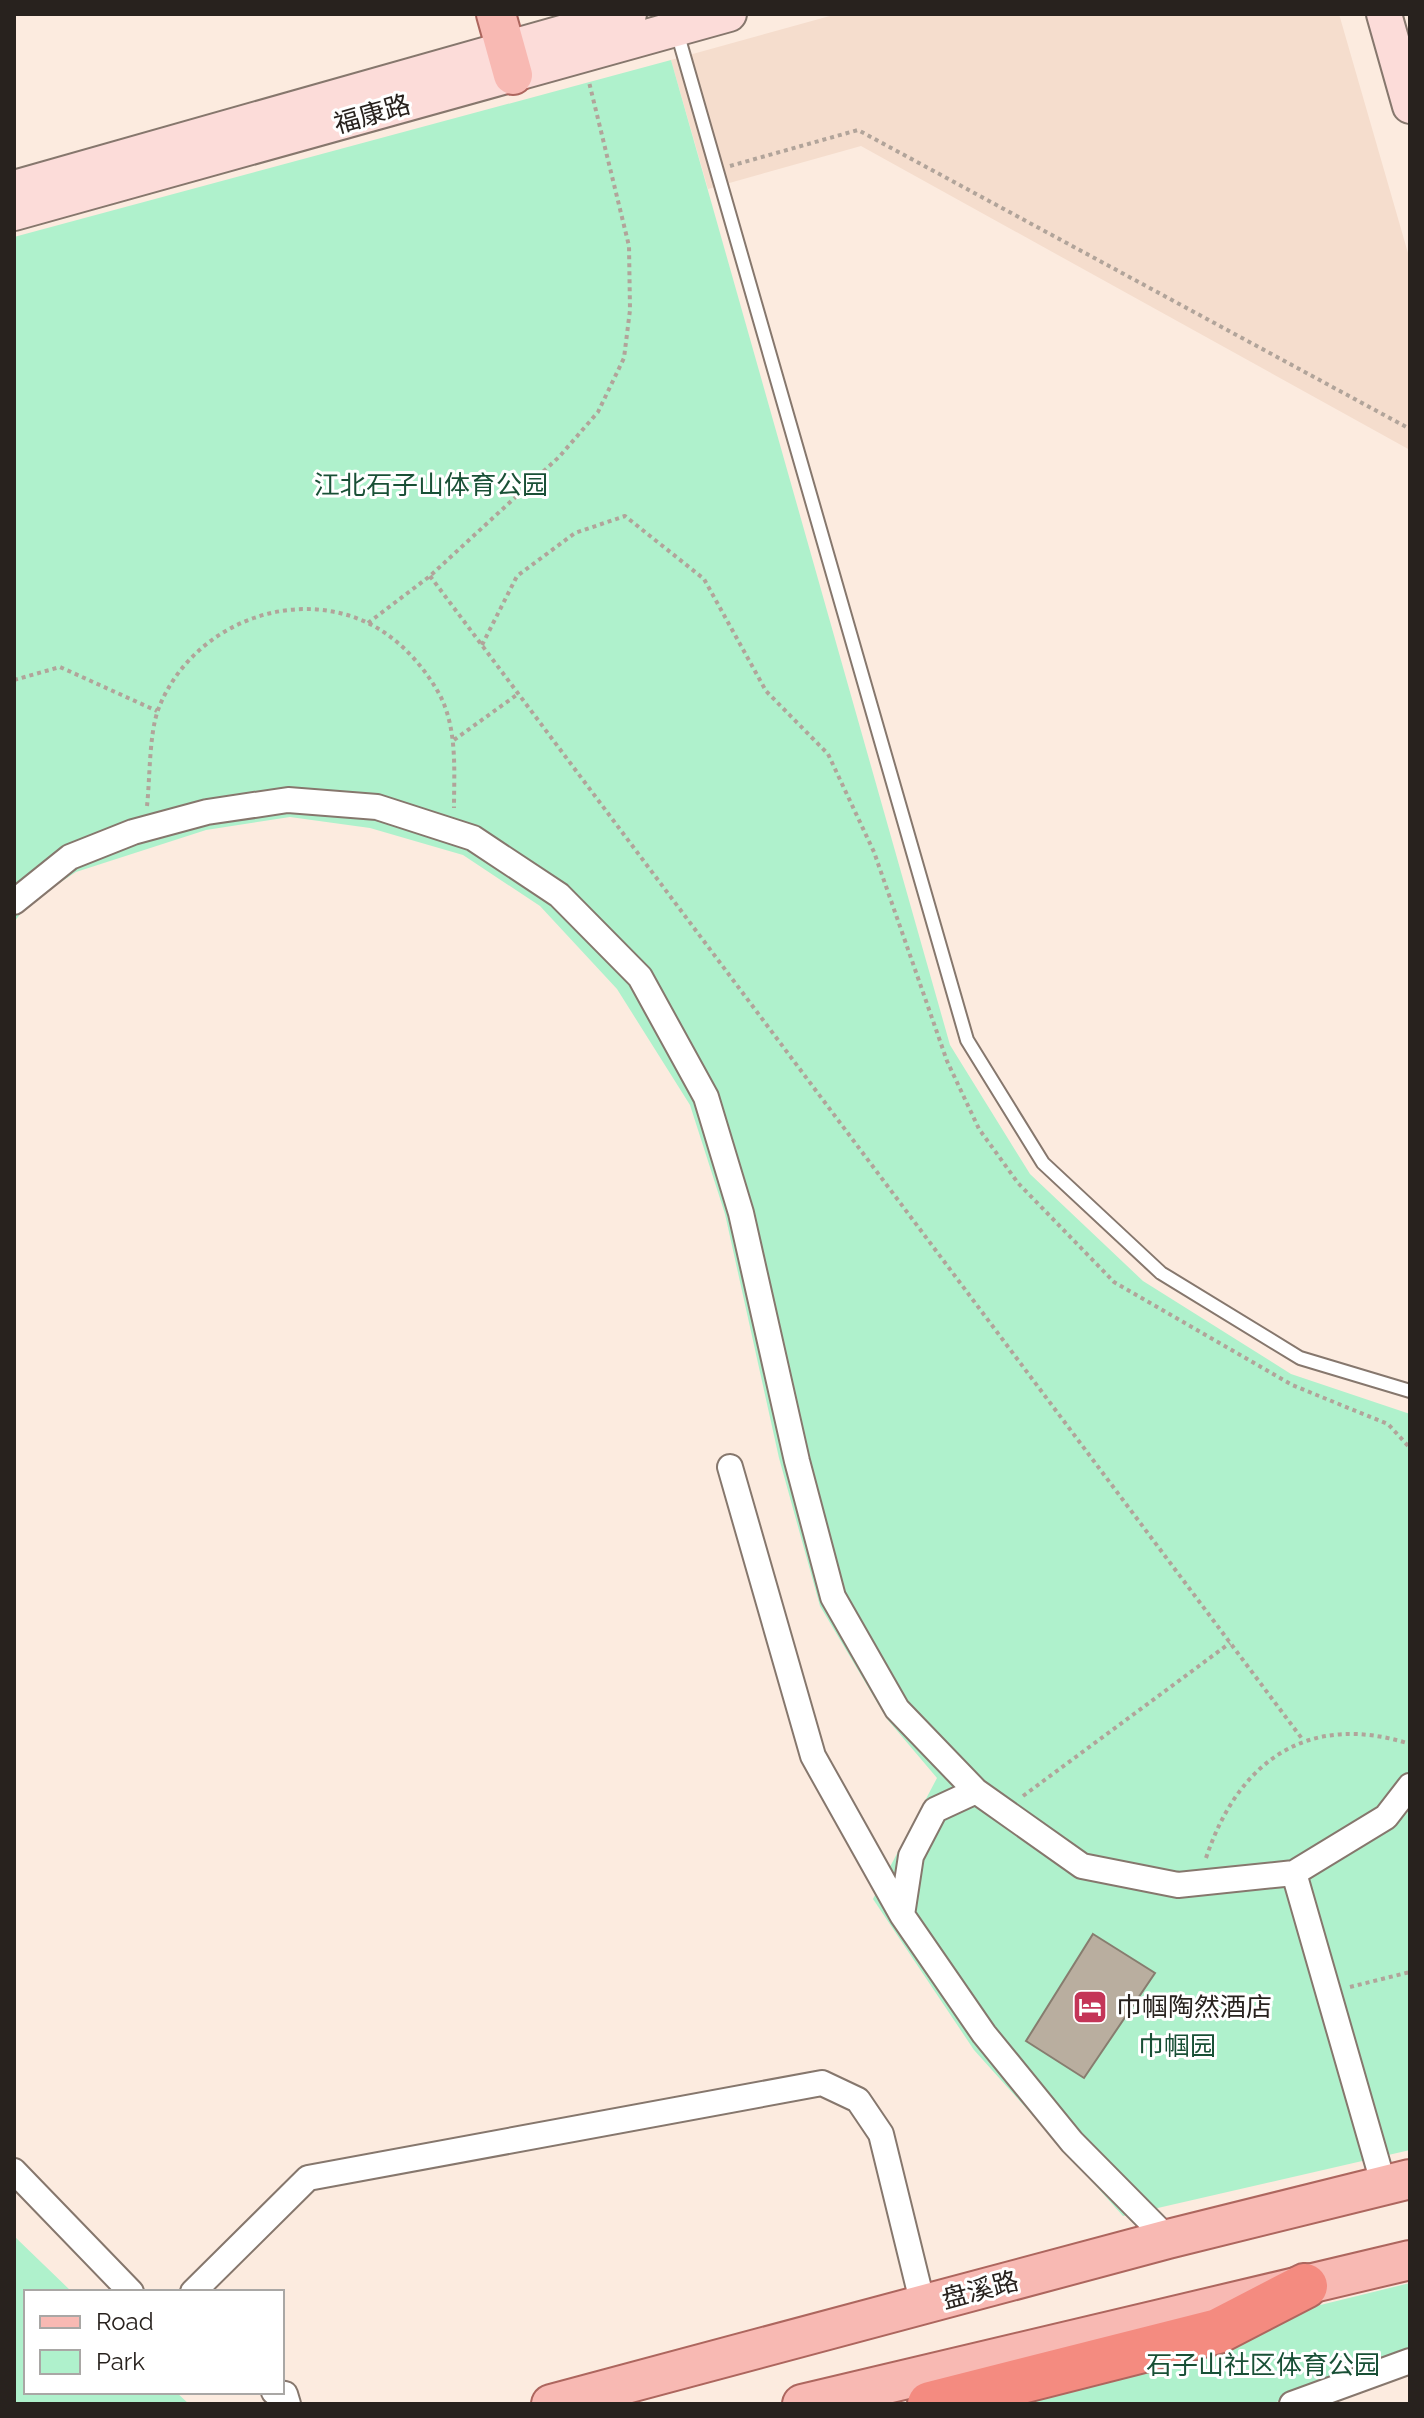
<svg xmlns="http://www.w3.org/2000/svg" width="1424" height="2418" viewBox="0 0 1424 2418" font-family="Raleway,'Noto Sans SC',sans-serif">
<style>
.built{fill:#f5ddcd}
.green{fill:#aff1cc}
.building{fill:#b9ae9f;stroke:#877d6f;stroke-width:2}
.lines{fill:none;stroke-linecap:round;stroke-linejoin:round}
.service-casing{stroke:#86776d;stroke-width:16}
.minor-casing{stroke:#86776d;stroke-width:28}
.secondary-casing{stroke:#86776d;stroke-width:38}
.primary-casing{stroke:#ad665e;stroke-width:42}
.motorway-casing{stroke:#ad665e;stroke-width:48}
.path{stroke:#b1a49a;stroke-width:4;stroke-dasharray:4 4;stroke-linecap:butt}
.service{stroke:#fff;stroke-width:12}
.minor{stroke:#fff;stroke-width:24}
.secondary{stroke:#fcdcd9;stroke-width:34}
.primary{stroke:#f8b9b3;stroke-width:38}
.motorway{stroke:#f48b80;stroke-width:44}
.labels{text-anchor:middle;stroke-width:6;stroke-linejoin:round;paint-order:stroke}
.street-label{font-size:26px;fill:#28221e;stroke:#fff}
.park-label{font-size:26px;fill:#195036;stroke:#fff}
.poi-label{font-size:26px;fill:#28221e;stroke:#fff;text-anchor:start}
</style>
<rect width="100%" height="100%" fill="#fcebdf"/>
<!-- built -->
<path class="built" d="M837,14H1339L1410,260V450L861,146L708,189L671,60Z"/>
<!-- green -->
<path class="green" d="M671,60L950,1045L1030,1174L1143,1281L1291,1374L1410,1414V2150L1123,2216L974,2050L873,1899L937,1778L887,1719L820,1606L779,1458L725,1214L690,1105L617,989L540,906L463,855L370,828L290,817L206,830L76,872L29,903L14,922V237Z
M14,2236L72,2292H26V2392H176L189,2404H14Z
M1410,2283V2351L1271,2404H1000L1296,2311Z"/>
<!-- building -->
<path class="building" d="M1093,1934L1155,1973L1084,2078L1026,2041Z"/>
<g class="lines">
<!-- service casing -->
<g class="service-casing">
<path id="service" d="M677,32L967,1040L1043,1163L1161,1273L1300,1358L1410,1391"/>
</g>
<!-- minor casing -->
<g class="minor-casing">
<path id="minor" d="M14,902L70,857L133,832L207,812L288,800L377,807L473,838L559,895L640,977L706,1097L741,1213L797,1461L833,1597L897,1709L976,1791L1082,1866L1178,1885L1294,1873L1386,1817L1410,1786
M730,1467L813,1756L902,1915L984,2034L1072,2142L1168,2239
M1294,1873L1384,2186
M902,1915L911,1856L935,1810L976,1791
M14,2171L131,2292
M193,2292L308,2178L822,2083L858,2100L881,2134L923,2305
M274,2392L285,2394L288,2404
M1292,2404L1410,2361"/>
</g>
<!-- secondary casing -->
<g class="secondary-casing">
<path id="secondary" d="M1384,14L1410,106
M14,188L629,14
M14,213L729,14"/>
</g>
<!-- primary casing -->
<g class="primary-casing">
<path id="primary" d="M496,14L513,75
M551,2404L1168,2239L1410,2179
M802,2404L1410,2260"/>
</g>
<!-- motorway casing -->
<g class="motorway-casing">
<path id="motorway" d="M930,2404L1218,2331L1305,2286"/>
</g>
<!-- path -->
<path class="path" d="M730,166L858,130L1410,429
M430,576L1303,1740
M368,623L430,576L559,457L598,412L624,358L630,310L629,246L589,82
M482,645L517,576L575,533L625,516L704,579L766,691L828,754L874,852L947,1061L979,1129L1018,1183L1114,1282L1292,1385L1388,1424L1410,1448
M14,680L60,667L157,711
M454,740L518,694
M147,806C150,779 149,735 158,710C189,628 288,585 368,623C397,637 421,663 437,690C458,725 454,770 454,808
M1023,1796L1230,1643
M1206,1858C1238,1762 1307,1711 1410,1744
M1350,1987L1410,1972"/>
<!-- service -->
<use href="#service" class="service"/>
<!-- minor -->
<use href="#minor" class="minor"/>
<!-- secondary -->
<use href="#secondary" class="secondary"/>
<!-- primary -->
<use href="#primary" class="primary"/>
<!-- motorway -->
<use href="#motorway" class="motorway"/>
</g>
<!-- icons -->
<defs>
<g id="hotel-square" transform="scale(1.8)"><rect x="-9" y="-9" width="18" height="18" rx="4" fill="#c43558" stroke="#fff"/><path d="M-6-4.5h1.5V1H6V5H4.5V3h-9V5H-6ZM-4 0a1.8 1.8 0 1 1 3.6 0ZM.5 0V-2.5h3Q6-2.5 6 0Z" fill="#fff"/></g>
</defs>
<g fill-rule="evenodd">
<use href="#hotel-square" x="1090" y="2007"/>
</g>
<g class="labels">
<!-- street labels -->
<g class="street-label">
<text transform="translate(372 114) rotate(-16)" y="9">福康路</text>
<text transform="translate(980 2290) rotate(-15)" y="9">盘溪路</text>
</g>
<!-- park labels -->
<g class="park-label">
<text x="431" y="494">江北石子山体育公园</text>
<text x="1177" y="2055">巾帼园</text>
<text x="1263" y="2374">石子山社区体育公园</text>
</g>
<!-- poi labels -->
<g class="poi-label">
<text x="1116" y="2016">巾帼陶然酒店</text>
</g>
</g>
<!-- border -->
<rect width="1424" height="2418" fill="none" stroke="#28221e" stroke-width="32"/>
<!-- legend -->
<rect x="24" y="2290" width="260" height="104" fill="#ffffff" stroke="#a9a7a5" stroke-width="2"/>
<rect x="40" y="2316" width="40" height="12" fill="#f8b9b3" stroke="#a9a7a5" stroke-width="2"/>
<text x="96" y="2330" font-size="24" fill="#28221e">Road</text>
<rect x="40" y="2350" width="40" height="24" fill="#aff1cc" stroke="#a9a7a5" stroke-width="2"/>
<text x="96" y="2370" font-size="24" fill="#28221e">Park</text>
</svg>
